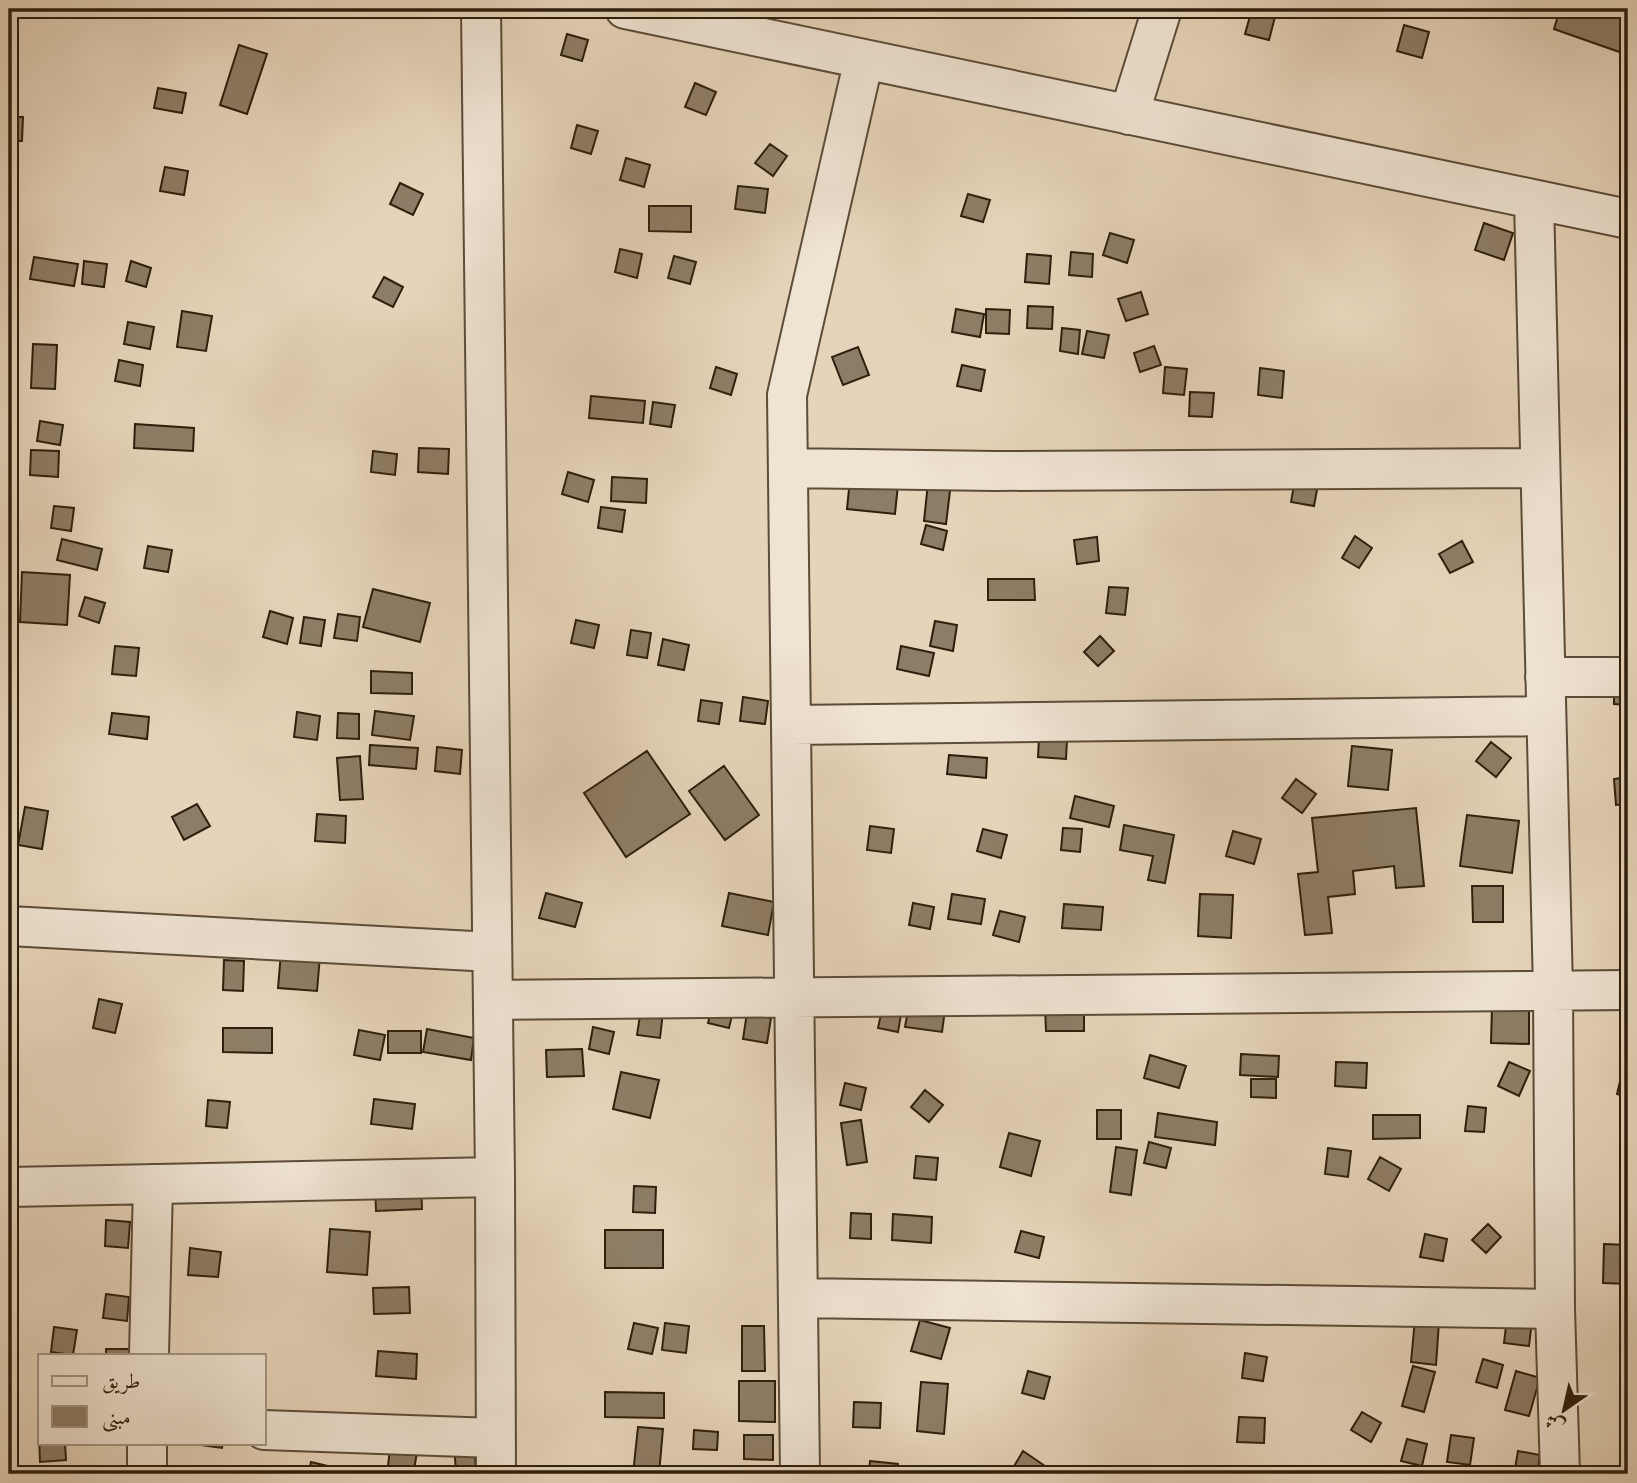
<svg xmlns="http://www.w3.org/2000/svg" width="1637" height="1483" viewBox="0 0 1637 1483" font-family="'IM FELL Great Primer',Amiri,serif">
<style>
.building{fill:#8e7d66;stroke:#2e1f0c;stroke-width:2}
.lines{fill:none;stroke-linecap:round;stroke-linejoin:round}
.minor-casing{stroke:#5c4c38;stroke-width:42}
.minor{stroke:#efe3d2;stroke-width:38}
</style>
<rect width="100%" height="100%" fill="#e6d4ba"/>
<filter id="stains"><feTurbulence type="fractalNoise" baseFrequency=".00286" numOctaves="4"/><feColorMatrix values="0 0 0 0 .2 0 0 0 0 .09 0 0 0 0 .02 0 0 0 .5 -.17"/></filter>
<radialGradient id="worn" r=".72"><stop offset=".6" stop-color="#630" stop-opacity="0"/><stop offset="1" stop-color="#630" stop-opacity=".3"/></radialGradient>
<!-- building -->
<path class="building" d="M1252,9H1277L1269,40L1245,34Z
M1560,9H1628V55L1554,29Z
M1404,25L1429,32L1422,58L1397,51Z
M567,34L588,40L582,61L561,55Z
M239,45L267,54L247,114L220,105Z
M695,83L716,92L706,115L685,107Z
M158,88L186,93L182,113L154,108Z
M9,117H23L22,141H9Z
M577,125L598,131L591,154L571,148Z
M770,144L787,156L773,176L755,163Z
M626,158L650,165L644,187L620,180Z
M165,167L188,171L184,195L160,191Z
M400,183L423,194L413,215L390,204Z
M738,186L768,189L765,213L735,209Z
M968,194L990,200L983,222L961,216Z
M649,206H691V232L649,231Z
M1484,223L1513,233L1504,260L1475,250Z
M1110,233L1134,240L1127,263L1103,255Z
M620,249L642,254L637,278L615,272Z
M1071,252L1093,254L1092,277L1069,275Z
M1027,254L1051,256L1049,284L1025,282Z
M674,256L696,262L690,284L668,278Z
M34,257L78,264L74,286L30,279Z
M84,261L107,264L104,287L82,284Z
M131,261L151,268L146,287L126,281Z
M384,277L403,287L393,307L373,297Z
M1141,292L1148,314L1126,321L1118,299Z
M1028,306L1053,307L1052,329L1027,328Z
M956,309L984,314L980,337L952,332Z
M986,309L1010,310L1009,334L986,333Z
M182,311L212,316L206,351L177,347Z
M128,322L154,327L150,349L124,344Z
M1062,328L1080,330L1078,354L1060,351Z
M1087,331L1109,335L1104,358L1082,354Z
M33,344L57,345L55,389L31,388Z
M1154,346L1161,365L1140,372L1134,353Z
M858,347L869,375L843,385L832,357Z
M119,360L143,365L140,386L115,381Z
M962,365L985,370L981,391L957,386Z
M716,367L737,374L731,395L710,388Z
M1165,367L1187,369L1184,395L1163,393Z
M1260,368L1284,371L1282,398L1258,395Z
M1190,392L1214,393L1212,417L1189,416Z
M591,396L645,401L643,423L589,418Z
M653,402L675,405L671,427L650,424Z
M40,421L63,425L60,445L37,441Z
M135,424L194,428L193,451L134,448Z
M419,448L449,449L448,474L418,472Z
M31,450L59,451L58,477L30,475Z
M373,451L397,454L395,475L371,472Z
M930,464L953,466L946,524L924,521Z
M851,469L899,474L895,514L847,509Z
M568,472L594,480L588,502L562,494Z
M612,477L647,479L646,503L611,501Z
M1295,480L1318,484L1314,506L1291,502Z
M54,506L74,508L71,531L51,528Z
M601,507L625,510L622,532L598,528Z
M926,525L947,531L943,550L921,544Z
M1355,536L1372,548L1359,568L1342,558Z
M1097,537L1099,561L1077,564L1074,540Z
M62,539L102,549L97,570L57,560Z
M1462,541L1473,562L1450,573L1439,554Z
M148,546L172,550L168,572L144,568Z
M22,572L70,575L67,625L20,622Z
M988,579H1034L1035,600H988Z
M1109,587L1128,588L1125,615L1106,613Z
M373,589L430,603L420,642L363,627Z
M85,597L105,603L99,623L79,616Z
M270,611L293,618L287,644L263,637Z
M338,614L360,617L357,641L334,638Z
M304,617L325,620L321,646L300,643Z
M576,620L599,625L594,648L571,643Z
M935,621L957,625L953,651L930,646Z
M631,630L651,633L647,658L627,655Z
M1100,636L1114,651L1098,666L1084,652Z
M663,639L689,645L684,670L658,665Z
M115,646L139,648L136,676L112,674Z
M901,646L934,653L929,676L897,669Z
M371,671L412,673V694L371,693Z
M1614,678H1628V705L1614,704Z
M743,697L768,701L765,724L740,721Z
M701,700L722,703L719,724L698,721Z
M375,711L414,716L410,740L372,735Z
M297,712L320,716L317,740L294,737Z
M112,713L149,717L147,739L109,734Z
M338,713L359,714V739L337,738Z
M1040,719L1068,721L1066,759L1038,757Z
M1491,742L1511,758L1496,777L1476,761Z
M370,745L418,748L416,769L369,765Z
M1352,746L1392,750L1388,790L1348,786Z
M437,747L462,750L460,774L435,771Z
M647,751L690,814L626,857L584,793Z
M949,755L987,758L986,778L947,774Z
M360,756L363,799L340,800L337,758Z
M724,766L759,815L725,840L689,791Z
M1628,777V804L1616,805L1614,779Z
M1296,779L1316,794L1302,813L1282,798Z
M1075,796L1114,806L1109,827L1070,818Z
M197,804L210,826L184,840L172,817Z
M25,807L48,811L42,849L18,845Z
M1416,808L1424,886L1396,888L1394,866L1353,871L1355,894L1328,897L1332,933L1305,935L1298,874L1318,872L1312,818Z
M317,814L346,816L345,843L315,841Z
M1467,815L1519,821L1512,873L1460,866Z
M1124,825L1174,835L1165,883L1148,880L1153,856L1120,850Z
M870,826L894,829L891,853L867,850Z
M1063,828L1082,829L1080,852L1061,850Z
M983,829L1007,835L1001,858L977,851Z
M1233,831L1261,839L1254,864L1226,856Z
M1472,886H1503V922H1473Z
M546,893L582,903L575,927L539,918Z
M729,893L774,902L768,935L722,926Z
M952,894L985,899L981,924L948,919Z
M1200,894L1233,895L1231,938L1198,936Z
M913,903L934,907L930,929L909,925Z
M1064,904L1103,907L1101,930L1062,928Z
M1000,911L1025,917L1019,942L993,935Z
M281,953L320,956L317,991L278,988Z
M224,960L244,961L243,991L223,990Z
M99,999L122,1004L115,1033L93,1028Z
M713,1003L734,1007L729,1028L708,1023Z
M909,1004L945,1010L942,1032L905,1027Z
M883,1005L902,1009L898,1032L878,1028Z
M1045,1007H1084V1031H1046Z
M1492,1007H1529V1044L1491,1043Z
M641,1009L663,1012L660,1038L637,1035Z
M747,1013L771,1018L767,1043L743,1039Z
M593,1027L614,1032L609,1054L589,1049Z
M223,1028H272V1053L223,1052Z
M427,1029L474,1038L471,1060L423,1052Z
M359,1030L385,1035L380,1060L354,1055Z
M388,1031H421V1053H388Z
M9,1043L18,1044L14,1071L9,1070Z
M582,1049L584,1076L547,1077L546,1050Z
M1241,1054L1279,1056L1278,1077L1240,1075Z
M1150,1055L1186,1066L1179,1088L1144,1078Z
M1336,1062L1367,1063L1366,1088L1335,1086Z
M1509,1062L1530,1071L1519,1096L1498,1086Z
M1623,1069L1628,1070V1097L1617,1094Z
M621,1072L659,1080L650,1118L613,1109Z
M1251,1079H1276V1098L1251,1097Z
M845,1083L866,1088L861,1110L840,1105Z
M925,1090L943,1105L929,1122L911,1107Z
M374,1099L415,1104L412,1129L371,1124Z
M208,1100L230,1102L227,1128L206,1126Z
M1468,1106L1486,1108L1484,1132L1465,1131Z
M1097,1110H1121V1139H1097Z
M1158,1113L1217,1122L1215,1145L1155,1137Z
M1373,1115H1420V1138L1373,1139Z
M861,1120L867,1162L847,1165L841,1123Z
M1009,1133L1040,1141L1031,1176L1000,1167Z
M1149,1142L1171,1148L1166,1168L1144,1163Z
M1116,1147L1137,1150L1131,1195L1110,1192Z
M1328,1148L1351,1151L1348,1177L1325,1174Z
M916,1156L938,1158L936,1180L914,1178Z
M1380,1157L1401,1169L1389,1191L1368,1179Z
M421,1183L422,1209L376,1211L375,1185Z
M634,1186L656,1187L655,1213L633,1212Z
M851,1213L871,1214V1239L850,1238Z
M893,1214L932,1217L931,1243L892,1240Z
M106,1220L130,1222L128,1248L105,1246Z
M1488,1224L1501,1237L1486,1253L1472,1240Z
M330,1229L370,1232L367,1275L327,1272Z
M605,1230H663V1268H605Z
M1021,1231L1044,1237L1039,1258L1015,1252Z
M1425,1234L1447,1239L1443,1261L1420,1257Z
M1604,1244L1628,1245V1284L1603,1283Z
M190,1248L221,1252L218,1277L188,1275Z
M409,1287L410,1313L374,1314L373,1288Z
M106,1294L129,1297L127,1321L103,1318Z
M1507,1318L1532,1321L1529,1346L1504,1343Z
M1415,1319L1439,1322L1436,1365L1411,1362Z
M920,1320L950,1328L941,1359L911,1351Z
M634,1323L658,1328L652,1354L628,1349Z
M665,1323L689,1326L686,1353L662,1350Z
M742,1326H764L765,1371H742Z
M54,1327L77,1330L73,1355L51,1352Z
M106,1349H130V1355H106Z
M378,1351L417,1354L416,1379L376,1376Z
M1245,1353L1267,1357L1263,1381L1242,1378Z
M1483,1359L1503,1365L1497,1388L1476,1382Z
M1413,1366L1435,1372L1424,1412L1402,1406Z
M1028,1371L1050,1377L1044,1399L1022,1393Z
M1516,1371L1540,1378L1529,1416L1505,1410Z
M739,1381H775V1422L739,1421Z
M921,1382L948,1384L944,1434L917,1431Z
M605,1392L664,1393V1418L605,1417Z
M854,1402L881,1403L880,1428L853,1427Z
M1626,1404H1628V1434L1621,1432Z
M1362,1412L1381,1423L1371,1442L1351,1430Z
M1239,1417L1265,1418L1264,1443L1237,1442Z
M638,1427L663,1429L659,1474H633Z
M694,1430L718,1432L717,1450L693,1449Z
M744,1435H773V1460L744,1459Z
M1451,1435L1474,1438L1470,1465L1447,1462Z
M39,1436L40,1443H65L66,1460L40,1462Z
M1407,1439L1427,1444L1422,1466L1401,1461Z
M391,1441L418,1446L414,1470L388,1466Z
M200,1443H223L222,1448L200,1445Z
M474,1444L476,1469L456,1471L454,1446Z
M1023,1451L1045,1466L1040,1474L1010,1473Z
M1518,1451L1540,1455L1537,1474H1514Z
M870,1461L898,1464L897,1474H869Z
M311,1462L332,1467L330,1474H308Z"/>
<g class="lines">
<!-- minor casing -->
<g class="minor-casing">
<path id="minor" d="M481,9L495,1177L496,1474
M625,9L1628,219
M1129,115L1162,9
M1534,200L1553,990L1555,1309L1560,1474
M789,468L995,471L1540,468
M1545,677H1628
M792,725L1546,716
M9,926L492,952
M493,1000L1628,990
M9,1187L495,1177
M798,1298L1555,1309
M149,1355L153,1184
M264,1430L495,1438
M147,1474V1443
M800,1474L787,395L864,59"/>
</g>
<!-- minor -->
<use href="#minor" class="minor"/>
</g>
<!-- margin -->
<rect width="1637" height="1483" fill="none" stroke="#e6d4ba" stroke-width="35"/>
<rect x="10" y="10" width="1616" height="1462" fill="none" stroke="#2e1f0c" stroke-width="3.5"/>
<rect x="18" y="18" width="1602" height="1448" fill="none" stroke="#2e1f0c" stroke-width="2"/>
<!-- legend -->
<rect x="38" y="1354" width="228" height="91" fill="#efe3d2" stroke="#a29583" stroke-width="2"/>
<rect x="52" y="1376" width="35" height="10" fill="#efe3d2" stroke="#a29583" stroke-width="2"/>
<text x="102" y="1388" font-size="21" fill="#2e1f0c">طريق</text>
<rect x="52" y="1406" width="35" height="21" fill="#8e7d66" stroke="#a29583" stroke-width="2"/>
<text x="102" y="1424" font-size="21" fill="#2e1f0c">مبنى</text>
<!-- north arrow -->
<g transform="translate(1564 1410) rotate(214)" stroke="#efe3d2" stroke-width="5" paint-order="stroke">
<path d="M0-5L12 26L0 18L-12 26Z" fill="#2e1f0c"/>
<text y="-10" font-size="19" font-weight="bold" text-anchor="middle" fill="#2e1f0c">ش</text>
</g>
<rect width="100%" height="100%" filter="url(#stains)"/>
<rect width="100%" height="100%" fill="url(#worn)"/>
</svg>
